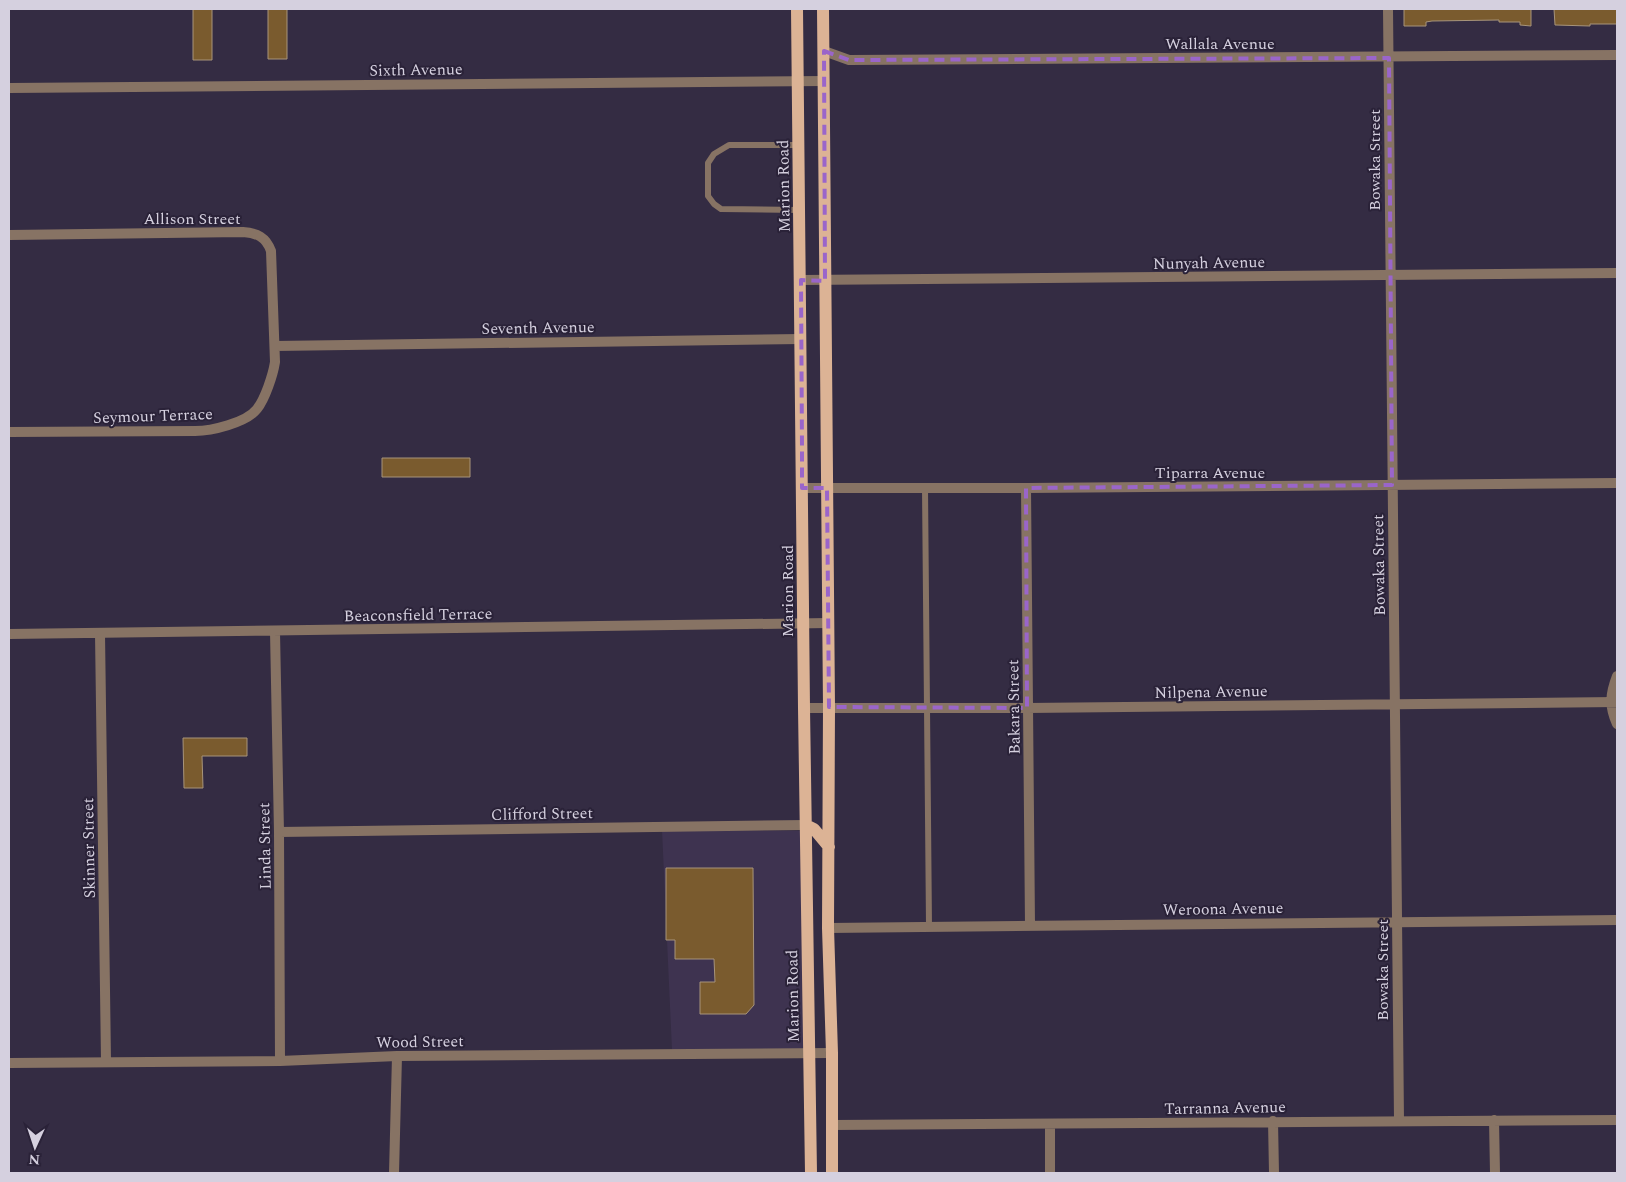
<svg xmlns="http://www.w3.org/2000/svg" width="1626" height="1182" viewBox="0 0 1626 1182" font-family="Spectral,serif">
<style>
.built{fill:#3e3350}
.building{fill:#7a5b2e;stroke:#a7947b}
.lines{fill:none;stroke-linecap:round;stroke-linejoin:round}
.service{stroke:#877364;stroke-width:6}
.minor{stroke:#877364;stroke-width:10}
.primary{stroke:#dcb395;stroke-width:12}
.marked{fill:none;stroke:#9a65ca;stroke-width:4;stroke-dasharray:10 6;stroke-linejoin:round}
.labels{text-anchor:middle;stroke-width:4;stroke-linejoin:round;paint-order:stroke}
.street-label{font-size:16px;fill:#d5d0df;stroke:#2a2238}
</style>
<rect width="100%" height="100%" fill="#342c43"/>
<!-- built -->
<path class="built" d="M662,830L806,831L805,1049L672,1050Z"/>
<!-- building -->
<path class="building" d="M193,9H212V60H193Z
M268,9H287V59H268Z
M1404,9H1531V26L1520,25V22H1499V20L1432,21L1426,22V26H1404Z
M1554,9H1617V24H1590V26L1555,25Z
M382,458H470V477H382Z
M183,738H247V756H202L203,788H184Z
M666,868H753L754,1005L746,1014H700V982H715L714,959H675V940H666Z"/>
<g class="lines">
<!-- service -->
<path class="service" d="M799,145H729L714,154L708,163V196L714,204L721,209L800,210
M925,488L929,926"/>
<!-- minor -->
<path class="minor" d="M1388,9L1399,1120
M824,51L849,60L1617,55
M9,88L824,81
M9,235L243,232C257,233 266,237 271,251L275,362C273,375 265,399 257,409C246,423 211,431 195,431L9,432
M801,280L1617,273
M275,346L801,339
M802,488H1026L1617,483
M1026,488L1030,925
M275,632L279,832L280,1061
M9,634L828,623
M100,634L106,1061
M1617,676C1610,694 1609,706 1617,724
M804,708H1027L1617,702
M279,832L806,825
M828,928L1617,920
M9,1063L280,1061L397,1056L832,1053
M1494,1120L1495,1173
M1273,1121L1274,1173
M1050,1124V1173
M832,1125L1617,1120
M394,1173L397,1056"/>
<!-- primary -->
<path class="primary" d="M797,9L804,708L811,1173
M823,9L829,707L828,928L832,1053V1173
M806,825L814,829L829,847"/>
</g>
<!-- marked area -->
<path class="marked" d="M824,51L849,60L1389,58L1392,485L1026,488L1027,708L829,707L827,488H802V448L801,280L825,281Z"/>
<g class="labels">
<!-- street labels -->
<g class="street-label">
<text x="1220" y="49">Wallala Avenue</text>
<text transform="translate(416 69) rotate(-1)" y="6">Sixth Avenue</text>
<text transform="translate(1374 160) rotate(-90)" y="6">Bowaka Street</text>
<text transform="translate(783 186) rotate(-91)" y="6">Marion Road</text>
<text x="192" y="224">Allison Street</text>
<text transform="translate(1209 262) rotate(-1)" y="6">Nunyah Avenue</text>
<text transform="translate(538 327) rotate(-1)" y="6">Seventh Avenue</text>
<text transform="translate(153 415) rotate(-2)" y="6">Seymour Terrace</text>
<text x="1210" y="478">Tiparra Avenue</text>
<text transform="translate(1378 565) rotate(-91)" y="6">Bowaka Street</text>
<text transform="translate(787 591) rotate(-90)" y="6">Marion Road</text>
<text transform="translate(418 614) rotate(-1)" y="6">Beaconsfield Terrace</text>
<text transform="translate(1211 691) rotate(-1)" y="6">Nilpena Avenue</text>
<text transform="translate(1013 707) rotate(-91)" y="6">Bakara Street</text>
<text transform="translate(542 813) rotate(-1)" y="6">Clifford Street</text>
<text transform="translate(264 846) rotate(-91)" y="6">Linda Street</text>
<text transform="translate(88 848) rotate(-91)" y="6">Skinner Street</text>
<text transform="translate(1223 908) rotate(-1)" y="6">Weroona Avenue</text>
<text transform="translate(1382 970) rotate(-90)" y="6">Bowaka Street</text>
<text transform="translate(792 996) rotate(-91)" y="6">Marion Road</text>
<text transform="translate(420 1041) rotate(-1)" y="6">Wood Street</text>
<text transform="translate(1225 1107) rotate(-1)" y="6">Tarranna Avenue</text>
</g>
</g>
<!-- border -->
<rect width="1626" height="1182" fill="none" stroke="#d5d0df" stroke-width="20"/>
<!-- north arrow -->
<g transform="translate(35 1147) rotate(183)" stroke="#2a2238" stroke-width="4" paint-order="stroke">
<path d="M0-4L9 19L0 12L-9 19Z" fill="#d5d0df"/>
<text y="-8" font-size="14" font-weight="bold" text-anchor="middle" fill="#d5d0df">N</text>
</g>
</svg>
